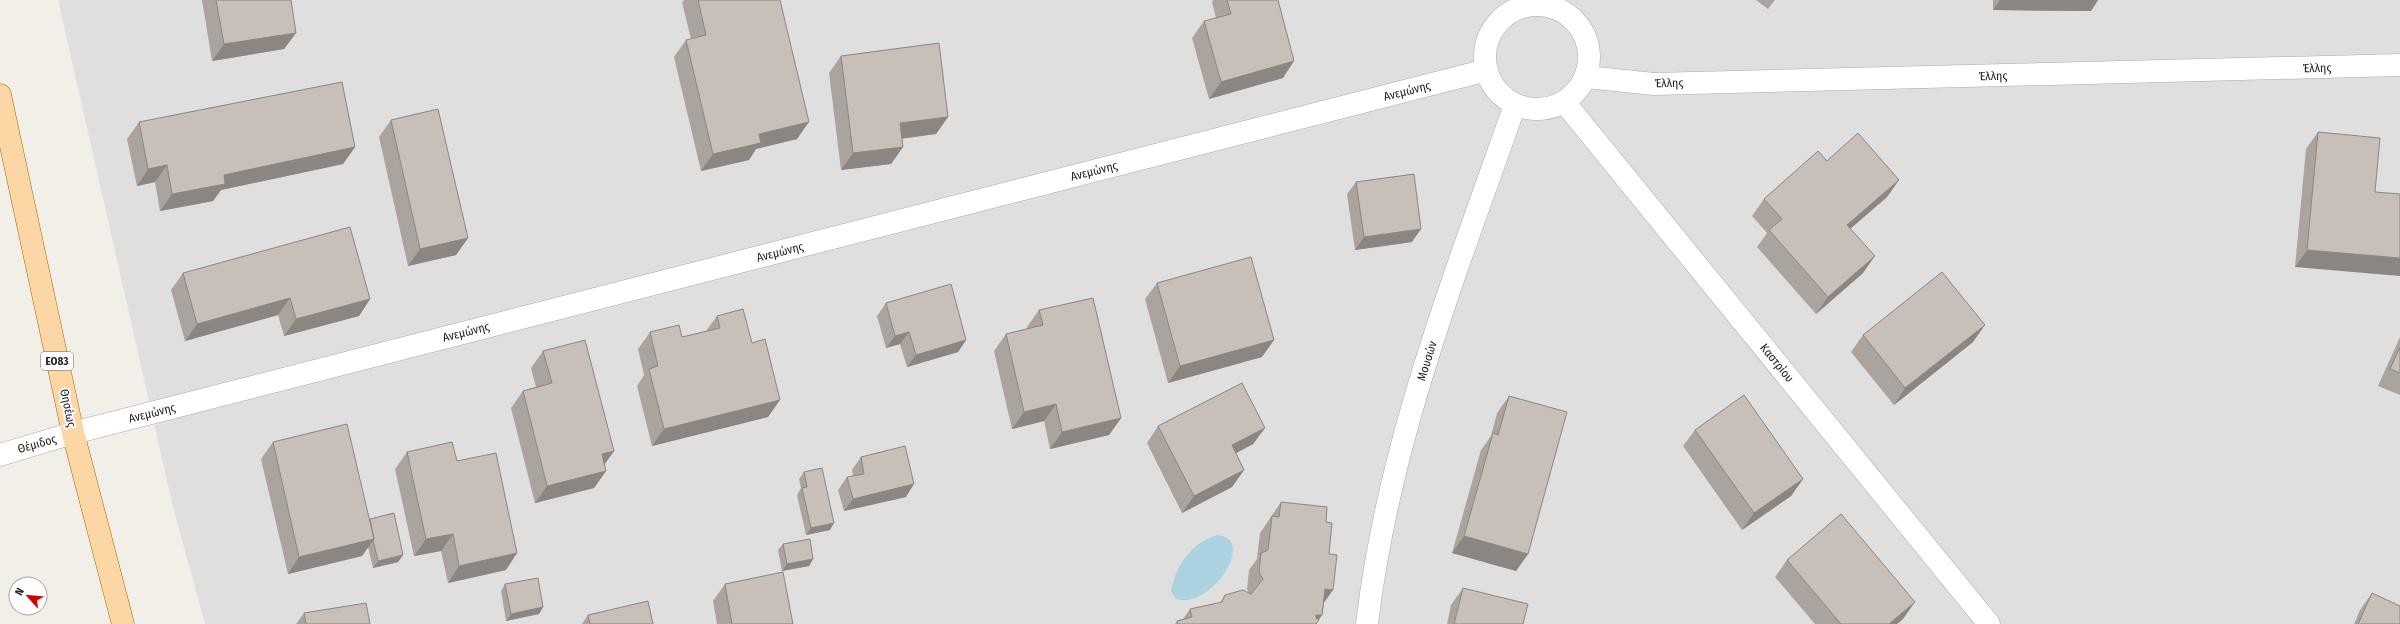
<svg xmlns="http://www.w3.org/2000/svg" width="2400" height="624" viewBox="0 0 2400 624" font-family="'Fira Sans Condensed',sans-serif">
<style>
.residential{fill:#e0dfdf}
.water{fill:#aad3df}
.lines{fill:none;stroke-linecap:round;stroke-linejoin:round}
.street-casing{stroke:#a9a9a9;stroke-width:23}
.primary-casing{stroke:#a06b00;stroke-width:23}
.street{stroke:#fff;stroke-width:22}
.primary{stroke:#fcd6a4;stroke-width:22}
.wall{fill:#aba49e}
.shaded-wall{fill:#8b8681}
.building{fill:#c7bfb8;stroke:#8b8681}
.labels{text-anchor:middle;stroke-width:4;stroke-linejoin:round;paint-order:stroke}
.shield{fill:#fff;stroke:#646464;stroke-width:1}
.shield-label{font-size:11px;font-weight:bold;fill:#222}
.street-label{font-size:12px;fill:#222;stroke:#fff}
</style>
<rect width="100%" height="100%" fill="#f2efe9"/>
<!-- residential -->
<path class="residential" d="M58,0H2400V624H205L173,507Z"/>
<!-- water -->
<path class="water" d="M1217,535C1258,538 1211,610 1176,599L1171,591C1176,565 1191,543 1217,535Z"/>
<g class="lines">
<!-- street casing -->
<g class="street-casing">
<path id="street" d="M1485 57a52 52 0 1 1 104 0a52 52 0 1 1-104 0Z
M1586,77L1654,84L2400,65
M1565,103L1989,624
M0,455L73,433L1487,70
M1367,624C1388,444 1455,275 1515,105"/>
</g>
<!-- primary casing -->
<g class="primary-casing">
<path id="primary" d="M0,95L73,433L123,624"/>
</g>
<!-- street -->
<use href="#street" class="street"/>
<!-- primary -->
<use href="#primary" class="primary"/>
</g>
<!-- wall -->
<path class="wall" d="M202,0H291L296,33L284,49L212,61Z
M684,0H780L797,139L756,149L749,160L701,171L674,57L686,40L691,39L682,2Z
M1213,0H1278L1283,78L1209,99L1192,38L1204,21L1216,18L1212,2Z
M1756,0H1775L1768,9Z
M1993,0H2098L2091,11L1993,10Z
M841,56L948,117L936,134L902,139L903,147L891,164L841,170L829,73Z
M391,120L468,238L456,255L408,266L379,137Z
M139,122L355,147L343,164L221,190L213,201L160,211L155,182L137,186L127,139Z
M2318,132L2375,192L2295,267L2306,149Z
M1827,161L1887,197L1850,229L1863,273L1816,314L1757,247L1767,233L1752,216L1764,199Z
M1356,182L1412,242L1355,250L1347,194Z
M183,273L370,299L359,316L284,336L278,315L185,341L171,290Z
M1157,283L1262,357L1168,383L1145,299Z
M886,303L966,340L958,352L907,367L900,344L886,348L877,316Z
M1039,310L1121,418L1109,435L1050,449L1044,421L1012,429L994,351L1006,334L1028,329L1027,327Z
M717,316L768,417L652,446L637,386L644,375L638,349L650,332L682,337L706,331Z
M1863,335L1973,342L1894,405L1851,352Z
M2400,337V395L2378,386Z
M543,351L604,464L606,471L594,488L535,503L511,408L523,391L536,387L531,368Z
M1509,396L1528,554L1516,571L1452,553L1481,450L1491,436L1497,413Z
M1158,426L1265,428L1253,444L1236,453L1244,470L1232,487L1182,513L1147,443Z
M1695,430L1803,479L1791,496L1742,530L1683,446Z
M273,442L370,519L403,555L398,562L373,568L368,547L362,556L288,574L261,459Z
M407,452L457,461L506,570L448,583L441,551L414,556L395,469Z
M861,457L906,497L844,511L838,490L847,477L853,476L852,470Z
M804,472L830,530L806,535L797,495L801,488L799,479Z
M1281,502L1326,522L1324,604L1322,615L1316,624H1175L1177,621L1183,619L1190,609L1220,603L1225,595L1249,593L1247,589L1249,570L1257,559L1260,533Z
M783,544L813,559L809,566L782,571L778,550Z
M1787,560L1903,619L1897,624H1815L1775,577Z
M505,584L543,607L539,614L506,621L501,591Z
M725,584L793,624H717L713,601Z
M1463,588L1523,624H1447L1451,605Z
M2372,593L2400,624H2354L2360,610Z
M304,613L306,624H296Z
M588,615L653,624H582Z"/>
<!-- shaded-wall -->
<path class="shaded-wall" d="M2000,0H2098L2091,11L1993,10Z
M296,33L284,49L212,61L224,44Z
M1294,61L1283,78L1209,99L1221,82Z
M948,117L936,134L888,140L900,123Z
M809,122L797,139L756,149L749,160L701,171L713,154L759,134Z
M355,147L343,164L221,190L213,201L160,211L172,194L224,175Z
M903,147L891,164L841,170L853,153Z
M167,165L155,182L137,186L148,169Z
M1899,180L1887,197L1835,242L1847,225Z
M1421,229L1412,242L1355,250L1364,237Z
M468,238L456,255L408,266L420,249Z
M2307,250L2400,258V276L2295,267Z
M1875,256L1863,273L1816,314L1828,297Z
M290,298L278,315L185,341L197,324Z
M370,299L359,316L284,336L296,319Z
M1985,325L1973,342L1894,405L1905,388Z
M909,332L900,344L886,348L895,336Z
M966,340L958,352L907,367L916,355Z
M1274,340L1262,357L1168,383L1180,366Z
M780,400L768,417L652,446L664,429Z
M1056,404L1044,421L1012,429L1024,412Z
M1121,418L1109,435L1050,449L1062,432Z
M1265,428L1253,444L1220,462L1232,445Z
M614,451L602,468V454Z
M1244,470L1232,487L1182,513L1194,496Z
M606,471L594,488L535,503L547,486Z
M1803,479L1791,496L1742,530L1754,513Z
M914,484L906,497L844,511L853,499Z
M834,523L830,530L806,535L811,528Z
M453,534L441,551L414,556L426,539Z
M1464,536L1528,554L1516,571L1452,553Z
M374,539L362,556L288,574L299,557Z
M517,553L506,570L448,583L459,566Z
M403,555L398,562L373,568L378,561Z
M813,559L809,566L782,571L787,564Z
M1325,589L1333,590L1321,607Z
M1915,602L1903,619L1897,624H1889Z
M543,607L539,614L506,621L511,614Z
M1316,615H1322L1316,624H1310Z"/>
<!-- building -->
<path class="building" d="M216,0H291L296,33L224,44Z
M698,0H780L809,122L759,134L761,143L713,154L686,40L706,35Z
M1227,0H1278L1294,61L1221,82L1204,21L1231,14Z
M939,43L948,117L900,123L903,147L853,153L841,56Z
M342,82L355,147L224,175L225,184L172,194L167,165L148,169L139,122Z
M438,109L468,238L420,249L391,120Z
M2318,132L2380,138L2375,192L2400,194V258L2307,250Z
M1858,133L1899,180L1847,225L1875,256L1828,297L1769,230L1782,219L1764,199L1818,151L1827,161Z
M1414,174L1421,229L1364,237L1356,182Z
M350,227L370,299L296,319L290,298L197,324L183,273Z
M1251,257L1274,340L1180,366L1157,283Z
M1942,272L1985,325L1905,388L1863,335Z
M951,284L966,340L916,355L909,332L895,336L886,303Z
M1093,298L1121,418L1062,432L1056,404L1024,412L1006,334L1043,325L1039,310Z
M743,309L752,343L765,339L780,400L664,429L649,369L658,366L650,332L679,325L682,337L720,328L717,316Z
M585,340L614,451L602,454L606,471L547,486L523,391L552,383L543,351Z
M2400,347V373L2390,369Z
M1242,383L1265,428L1232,445L1244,470L1194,496L1158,426Z
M1744,395L1803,479L1754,513L1695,430Z
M1509,396L1567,412L1528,554L1464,536L1493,433L1498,435Z
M347,424L374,539L299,557L273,442Z
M452,442L457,461L496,453L517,553L459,566L453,534L426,539L407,452Z
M905,446L914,484L853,499L847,477L864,474L861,457Z
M822,468L834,523L811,528L802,488L807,487L804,472Z
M1281,502L1327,507L1326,522L1332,523L1329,554L1337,555L1333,590L1325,589L1322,615H1316V618L1319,620L1316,624H1178L1177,621L1192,617L1190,609L1222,602L1225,595L1243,590L1251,594L1263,579L1259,572L1261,553L1268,550L1272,516L1279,517Z
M394,513L403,555L378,561L373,540L374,539L370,519Z
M1841,514L1915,602L1889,624H1841L1787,560Z
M810,539L813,559L787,564L783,544Z
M783,572L793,624H732L725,584Z
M538,578L543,607L511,614L505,584Z
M1463,588L1528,604L1523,624H1454Z
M2372,593L2400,606V624H2358Z
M648,601L653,624H590L588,615Z
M366,603L370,624H306L304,613Z"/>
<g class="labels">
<!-- shield labels -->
<rect class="shield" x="41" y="352" width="32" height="18" rx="3"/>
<g class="shield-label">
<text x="57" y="365">ΕΟ83</text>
</g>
<!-- street labels -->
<g class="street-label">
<text transform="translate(2317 68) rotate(-1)" y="4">Έλλης</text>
<text transform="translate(1993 76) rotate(-1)" y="4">Έλλης</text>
<text transform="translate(1669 83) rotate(-1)" y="4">Έλλης</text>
<text transform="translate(1407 91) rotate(-14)" y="4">Ανεμώνης</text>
<text transform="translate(1094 171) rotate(-14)" y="4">Ανεμώνης</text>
<text transform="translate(780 252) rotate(-14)" y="4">Ανεμώνης</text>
<text transform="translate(466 332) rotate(-14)" y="4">Ανεμώνης</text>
<text transform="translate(1427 361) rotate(-73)" y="4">Μουσών</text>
<text transform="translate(1777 363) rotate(51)" y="4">Καστρίου</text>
<text transform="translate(68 408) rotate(78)" y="4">Θησέως</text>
<text transform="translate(152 413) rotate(-14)" y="4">Ανεμώνης</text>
<text transform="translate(37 444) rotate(-16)" y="4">Θέμιδος</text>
</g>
</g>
<!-- north arrow -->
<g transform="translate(28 596) rotate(297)"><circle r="19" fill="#ffffff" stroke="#a7a7a7"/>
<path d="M0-3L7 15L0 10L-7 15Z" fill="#d40000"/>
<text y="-6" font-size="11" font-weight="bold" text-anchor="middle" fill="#222222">N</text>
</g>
</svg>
